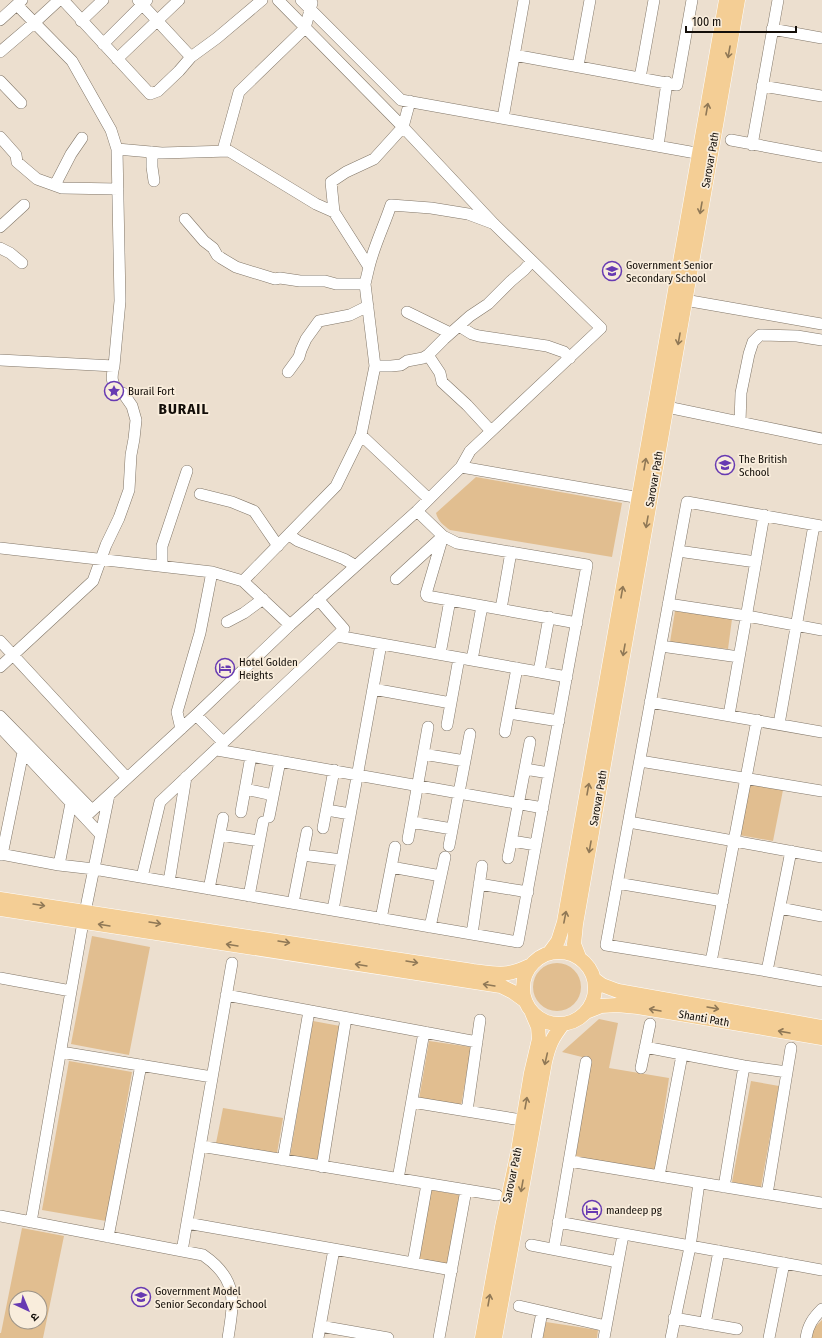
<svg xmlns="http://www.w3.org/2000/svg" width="822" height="1338" viewBox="0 0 822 1338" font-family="'Fira Sans Condensed','Noto Sans Devanagari',sans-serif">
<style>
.green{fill:#e1be90;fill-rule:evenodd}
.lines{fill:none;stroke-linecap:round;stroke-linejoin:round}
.minor-casing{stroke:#817668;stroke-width:12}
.major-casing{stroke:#fff;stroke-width:15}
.minor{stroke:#fff;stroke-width:11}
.major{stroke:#f4ce95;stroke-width:14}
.oneway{stroke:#8f7856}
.labels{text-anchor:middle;stroke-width:3.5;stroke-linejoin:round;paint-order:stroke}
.street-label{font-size:11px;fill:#130e09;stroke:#f9eddc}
.poi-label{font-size:11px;fill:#130e09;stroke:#f9eddc;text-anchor:start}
.district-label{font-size:15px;font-weight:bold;letter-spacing:1px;fill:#130e09;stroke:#f9eddc}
</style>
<rect width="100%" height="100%" fill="#ecdfcf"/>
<!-- green -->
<path class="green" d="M476,477L622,503L612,557L450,530C443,525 438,521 436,513Z
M675,611L732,619L728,649L670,642Z
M749,784L783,790L773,841L739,835Z
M92,936L150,947L129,1055L71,1044Z
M533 987a24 24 0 1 1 48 0a24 24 0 1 1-48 0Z
M599,1019L618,1023L609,1068L669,1078L655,1172L576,1156L590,1059L562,1052Z
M313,1021L340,1026L317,1161L290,1156Z
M429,1041L471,1047L461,1106L419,1099Z
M69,1061L132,1072L106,1221L42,1210Z
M751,1081L779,1086L761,1187L732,1182Z
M223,1108L283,1118L277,1153L216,1143Z
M431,1190L460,1195L448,1264L419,1259Z
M22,1228L64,1236L43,1338H0V1333H1ZM16,1298H40V1322H16Z
M822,1320V1338H810L812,1330Z
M546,1322L598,1330L597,1338H543Z"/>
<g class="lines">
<!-- minor casing -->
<g class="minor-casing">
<path id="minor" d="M63,0L150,94L158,91L179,71L191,57L217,38L262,0
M138,0L191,57
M301,0L401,100L707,155
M0,20L22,0
M81,21L103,0
M772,29L822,38
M103,44L147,0
M0,52L34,23L59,0
M514,55L677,85L692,0
M117,59L179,0
M578,66L590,0
M640,78L654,0
M0,81L21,103
M762,86L822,96
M410,101L403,127L494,224L601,328L470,451L461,467
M503,118L524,0
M0,137L16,155L17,162L37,179L62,188L118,189
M731,140L822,157
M752,145L778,0
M658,146L667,82
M117,149L162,153L229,151L316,204L334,212
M223,150L239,92L305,28L312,3
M152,152V167L154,181
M55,185L71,154L82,138
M185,219L204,241L213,248L217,255L221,258L236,267L275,279L280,278L300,281H325L336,284H365
M0,227L24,205
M0,248L10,253L22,263
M369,267C374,246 384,226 391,205L431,208L468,214L492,223
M679,299L822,324
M407,312L450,333
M459,326L472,334L479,336L547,346L564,352L570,358
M428,355L440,373L442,382L467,405L491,431
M0,360L114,366
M375,366H391L401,365L407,361L423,358L428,355L444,339L470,316L488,304L511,281L524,270L532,261
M288,372L299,357L301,350L306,339L319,321L350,315L368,306
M667,407L822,439
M740,422L741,393L749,354L753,342L760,335L797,336L822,340
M361,435L429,499
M200,494L232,502L254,511L278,546
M822,526L687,502L606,945L767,971L822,981
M289,535L298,541L344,559L356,566
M443,536L426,594L427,596L577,623
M0,548L212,572L243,581L290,625
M678,551L756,562
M162,566V546L187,471
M396,579L443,536
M243,581L336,486L361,435L375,366L365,284L369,267L334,212L331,182L346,172L374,159L403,127L278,0
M668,604L747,616L822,630
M501,609L511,552
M227,622L244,613L263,599
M337,636L567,677
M0,641L127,778
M661,646L739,657
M440,654L450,600
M472,660L482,606
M0,667L93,581L106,545L119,518L129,490L131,455L134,439L136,420L132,406L123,393L119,392C111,383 111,377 114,366L120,301L117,149L111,130L72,61L17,5
M539,672L549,617
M373,689L451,703
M650,702L822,732
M509,713L559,721
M196,715L223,742
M729,715L764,515
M0,716L92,810
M779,724L814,525
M447,725L459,658
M0,727L101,835
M181,729L177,712L200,633L212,572
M505,732L517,668
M217,750L543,808
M423,754L465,761
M640,761L822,791
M525,769L549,773
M245,789L273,795
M327,810L350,814
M241,812L251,756
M85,817L196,715L290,625L417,511L461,467L646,499
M269,817L280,761
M411,822L452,829
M629,822L822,857
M323,828L334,770
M220,835L259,841
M408,839L428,727
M512,841L536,845
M449,846L470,734
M0,854L59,865L94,869L518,942L587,565L457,543L443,536L417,511
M2,855L23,752
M302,855L342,860
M508,858L530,742
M59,865L71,803
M391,867L441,876
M142,877L160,802L344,629L318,599
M169,882L186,777
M617,883L723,901
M479,884L528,892
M209,889L223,818
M249,896L263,822
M293,903L307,832
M780,908L822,916
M333,910L381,644
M381,919L395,847
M430,927L445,857
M472,934L482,866
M711,962L757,720
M767,971L791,851
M0,978L71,991
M226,995L477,1042
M645,1047L744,1066L787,1072
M61,1052L212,1077
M641,1068L650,1024
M412,1102L515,1119
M467,1111L480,1020
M200,1146L497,1195
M283,1160L309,1011
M569,1161L822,1203
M322,1167L346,1018
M659,1176L682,1055
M398,1179L424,1032
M724,1187L744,1066
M767,1194L791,1048
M0,1216L203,1255C238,1279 234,1301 228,1338
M31,1222L83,922L109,795
M558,1222L822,1270
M187,1223L452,1270
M108,1237L141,1065
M531,1245L618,1262
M554,1249L586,1062
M182,1251L232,963
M413,1263L427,1184
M519,1306L606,1326
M674,1318L737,1329
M705,1324L719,1251
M320,1326L388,1338
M318,1338L334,1249
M439,1338L466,1190
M537,1338L542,1312
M604,1338L623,1235
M671,1338L690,1247L699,1183
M769,1338L784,1263
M806,1338C808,1325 813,1318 822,1309"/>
</g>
<!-- major casing -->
<g class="major-casing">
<path id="major" d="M0,899L473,971C497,974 506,977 529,966
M0,909L501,986L513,992L524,1000
M523 988a36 36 0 1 1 72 0a36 36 0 1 1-72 0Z
M550,952L558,941L564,922L726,0
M579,957L574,944L576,924L738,0
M594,979L602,985L618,991L822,1027
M586,1012L601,1006L617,1005L638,1007L822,1038
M482,1338L502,1227L518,1151L531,1073L539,1039L538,1027L532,1013
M495,1338L545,1062C549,1045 552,1038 563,1024"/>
</g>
<!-- minor -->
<use href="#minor" class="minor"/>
<!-- major -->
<use href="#major" class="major"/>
</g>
<!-- one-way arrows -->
<defs><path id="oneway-shaft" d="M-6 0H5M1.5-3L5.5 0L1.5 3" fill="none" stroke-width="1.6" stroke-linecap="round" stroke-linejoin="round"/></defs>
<g class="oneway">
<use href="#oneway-shaft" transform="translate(729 52) rotate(100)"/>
<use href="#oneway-shaft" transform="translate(707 109) rotate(-80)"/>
<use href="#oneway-shaft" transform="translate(701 208) rotate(100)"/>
<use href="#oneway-shaft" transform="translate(679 339) rotate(100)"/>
<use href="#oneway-shaft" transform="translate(645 464) rotate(-80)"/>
<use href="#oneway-shaft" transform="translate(647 522) rotate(100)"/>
<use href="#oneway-shaft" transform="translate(622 592) rotate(-80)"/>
<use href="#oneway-shaft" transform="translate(624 650) rotate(100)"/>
<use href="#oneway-shaft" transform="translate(588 789) rotate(-80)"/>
<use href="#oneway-shaft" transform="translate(590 847) rotate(100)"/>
<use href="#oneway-shaft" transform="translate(39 905) rotate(9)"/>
<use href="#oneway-shaft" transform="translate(565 917) rotate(-79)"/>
<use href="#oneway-shaft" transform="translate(155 923) rotate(9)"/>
<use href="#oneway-shaft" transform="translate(104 925) rotate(-171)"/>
<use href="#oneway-shaft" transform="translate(284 942) rotate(9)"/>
<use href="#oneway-shaft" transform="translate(232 945) rotate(-171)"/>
<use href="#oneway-shaft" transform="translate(412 962) rotate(9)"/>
<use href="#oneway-shaft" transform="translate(361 965) rotate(-171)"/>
<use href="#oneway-shaft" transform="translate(489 985) rotate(-171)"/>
<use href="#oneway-shaft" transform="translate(713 1008) rotate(10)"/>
<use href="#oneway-shaft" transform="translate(655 1010) rotate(-170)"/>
<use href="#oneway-shaft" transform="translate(784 1032) rotate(-170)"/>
<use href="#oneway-shaft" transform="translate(546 1059) rotate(103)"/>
<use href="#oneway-shaft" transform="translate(526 1103) rotate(-80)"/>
<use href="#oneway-shaft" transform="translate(522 1186) rotate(100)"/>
<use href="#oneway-shaft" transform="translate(489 1300) rotate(-80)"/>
</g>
<!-- icons -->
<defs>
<g id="school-ring" transform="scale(1)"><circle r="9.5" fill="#f9eddc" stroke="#673ab2" stroke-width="1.5"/><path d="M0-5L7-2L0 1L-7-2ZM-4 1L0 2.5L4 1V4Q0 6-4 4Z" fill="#673ab2"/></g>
<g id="sight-ring" transform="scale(1)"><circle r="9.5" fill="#f9eddc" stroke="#673ab2" stroke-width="1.5"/><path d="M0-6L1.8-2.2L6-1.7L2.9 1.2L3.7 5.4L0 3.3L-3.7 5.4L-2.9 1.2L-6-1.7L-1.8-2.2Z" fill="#673ab2"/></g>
<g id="hotel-ring" transform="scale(1)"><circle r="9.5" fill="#f9eddc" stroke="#673ab2" stroke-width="1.5"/><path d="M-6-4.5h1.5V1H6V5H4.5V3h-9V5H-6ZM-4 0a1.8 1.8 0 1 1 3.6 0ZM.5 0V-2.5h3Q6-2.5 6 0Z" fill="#673ab2"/></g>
</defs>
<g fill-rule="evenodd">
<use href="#school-ring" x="612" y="271"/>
<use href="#sight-ring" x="114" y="391"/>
<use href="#school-ring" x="725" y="465"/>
<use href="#hotel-ring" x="225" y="668"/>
<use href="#hotel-ring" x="592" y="1210"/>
<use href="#school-ring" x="141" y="1297"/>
</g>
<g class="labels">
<!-- street labels -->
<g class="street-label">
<text transform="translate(710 160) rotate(-80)" y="4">Sarovar Path</text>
<text transform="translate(654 479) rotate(-80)" y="4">Sarovar Path</text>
<text transform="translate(598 798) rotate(-80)" y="4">Sarovar Path</text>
<text transform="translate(704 1018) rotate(10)" y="4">Shanti Path</text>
<text transform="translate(512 1175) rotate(-78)" y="4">Sarovar Path</text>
</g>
<!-- poi labels -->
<g class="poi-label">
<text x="626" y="269">Government Senior<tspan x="626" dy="13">Secondary School</tspan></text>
<text x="128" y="395">Burail Fort</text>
<text x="739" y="463">The British<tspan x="739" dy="13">School</tspan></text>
<text x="239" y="666">Hotel Golden<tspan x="239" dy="13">Heights</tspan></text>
<text x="606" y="1214">mandeep pg</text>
<text x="155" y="1295">Government Model<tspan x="155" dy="13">Senior Secondary School</tspan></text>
</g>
<!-- district labels -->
<g class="district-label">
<text x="184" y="414">BURAIL</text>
</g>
</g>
<!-- north arrow -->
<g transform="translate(28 1310) rotate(136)"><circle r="19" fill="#f9eddc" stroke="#9d9488"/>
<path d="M0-3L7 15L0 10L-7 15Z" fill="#673ab2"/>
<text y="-6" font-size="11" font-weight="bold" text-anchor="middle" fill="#130e09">उ</text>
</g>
<!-- scale -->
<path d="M686 26v6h110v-6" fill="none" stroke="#130e09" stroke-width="2"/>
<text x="692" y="26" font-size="12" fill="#130e09" stroke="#f9eddc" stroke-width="3" paint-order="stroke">100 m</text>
</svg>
